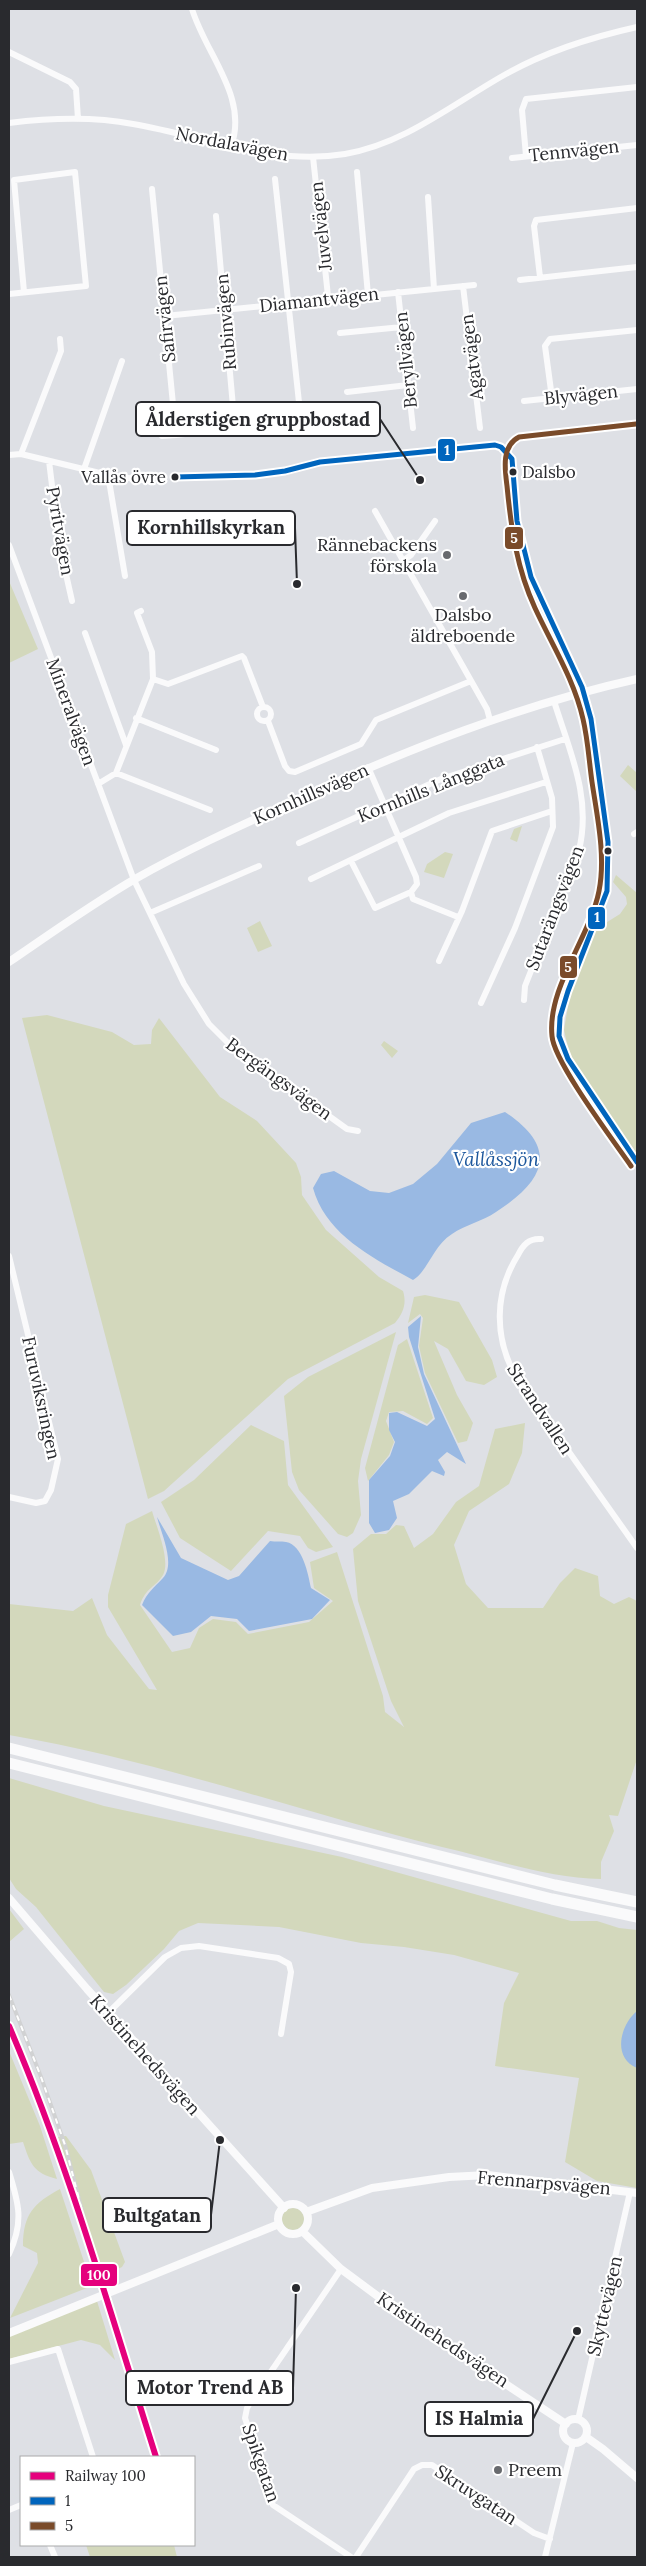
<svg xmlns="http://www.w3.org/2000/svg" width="646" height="2566" viewBox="0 0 646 2566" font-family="Lora,serif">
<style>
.green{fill:#d3d8bc}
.water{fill:#99b9e3}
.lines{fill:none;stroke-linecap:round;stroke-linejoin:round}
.minor{stroke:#fafafb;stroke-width:6}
.tertiary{stroke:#fafafb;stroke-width:8}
.motorway{stroke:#fafafb;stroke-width:11}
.rail-casing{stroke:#d1d2d3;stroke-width:4}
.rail{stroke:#fff;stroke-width:2;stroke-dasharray:5.5;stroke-linecap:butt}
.bus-1-casing{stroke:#fff;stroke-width:9}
.bus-2-casing{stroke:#fff;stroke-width:9}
.bus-1{stroke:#0065bd;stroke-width:5}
.bus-2{stroke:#7a4b2a;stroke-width:5}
.rail-1-casing{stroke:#fff;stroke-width:10}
.rail-1{stroke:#e5007d;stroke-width:6}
.bus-dot{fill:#292a2e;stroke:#fff;stroke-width:2}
.poi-dot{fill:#686a6e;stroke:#fff;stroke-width:2}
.labels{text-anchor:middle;stroke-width:4.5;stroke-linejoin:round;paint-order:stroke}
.bus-label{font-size:17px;fill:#292a2e;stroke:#fff;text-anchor:start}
.street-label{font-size:18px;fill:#292a2e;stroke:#fff}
.poi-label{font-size:18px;fill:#292a2e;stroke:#fff;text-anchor:end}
.water-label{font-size:19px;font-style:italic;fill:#1c569c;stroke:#fff}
.leader{fill:none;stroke:#292a2e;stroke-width:2}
.callout-dot{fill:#292a2e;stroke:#fff;stroke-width:2}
.callout{fill:#fff;stroke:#292a2e;stroke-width:2}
.callout-label{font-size:19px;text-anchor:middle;font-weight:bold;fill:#292a2e}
.line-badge{stroke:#fff;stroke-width:2}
.badge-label{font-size:14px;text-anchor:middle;font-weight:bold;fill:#fff}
</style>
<rect width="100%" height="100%" fill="#dee0e5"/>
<!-- green -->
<path class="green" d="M9,581L38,649L9,663Z
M628,765L637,773V792L620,776Z
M522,826L517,842L510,839L514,829Z
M445,852L453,854L444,878L424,872L427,864Z
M616,875L637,893V1156L570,1056L564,1030L570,994L596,929L620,914L627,904L626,897L613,882Z
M260,921L272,946L258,952L247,928Z
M47,1015L112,1032L134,1045L151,1044L152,1030L159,1018L220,1097L257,1121L296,1163L301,1177L302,1195L326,1230L379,1277L403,1291C407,1304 403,1313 395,1323L288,1379L164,1491L148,1499L22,1018Z
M384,1041L398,1051L392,1058L381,1045Z
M425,1295L459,1302L492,1360L497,1377L484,1385L466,1381L448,1349L434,1341L457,1395L473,1423L467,1441L458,1443L425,1373L419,1346L423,1318L420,1314L408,1323L414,1297Z
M396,1332L361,1459L358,1481L361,1515L353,1533L347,1537L338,1534L299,1490L292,1472L284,1396L308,1377Z
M407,1339L433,1418L427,1424L403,1411L389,1412L386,1421L394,1442L389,1455L368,1481L365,1468L398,1345Z
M525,1423L522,1453L509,1484L469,1511L454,1545L466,1584L488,1608H543L560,1583L575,1568L598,1576L600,1596L614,1604L629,1597L637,1601V1759L618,1816L609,1815L614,1831L601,1862V1879C547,1878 494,1859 442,1847C297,1811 156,1760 9,1735V1604L73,1611L92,1598L107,1635L149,1689L157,1690L108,1607V1595L126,1524L152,1511C156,1525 171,1561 163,1575C155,1588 146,1587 140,1605L172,1652L190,1648L199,1628L213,1619L236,1622L248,1634L309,1622L333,1601L314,1588L310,1562L337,1552L383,1696L385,1712L404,1727L391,1701L358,1601L353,1549L371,1534H386L396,1525L404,1526L414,1548L433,1534L456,1502L479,1486L495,1429Z
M251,1425L284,1441L288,1485L333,1547L316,1552L308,1548L300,1536L268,1531L231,1571L180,1538L161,1502L194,1480Z
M9,1778L104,1806L342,1857L571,1921H597L619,1928L637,1930V2188L597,2181L565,2162L579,2078L495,2066L504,2003L519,1973L454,1955L404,1947L361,1943L279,1927L198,1923L179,1931L164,1949L126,1985L113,1994L104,1992L36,1907L16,1889L9,1878Z
M9,1909L24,1929L9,1942Z
M9,2051L40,2126L57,2179C33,2173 30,2163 23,2142L9,2144Z
M66,2136L91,2170L125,2262L122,2267L103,2276L58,2137Z
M60,2189L92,2286L10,2318L38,2263L37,2253L23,2246C23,2214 34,2203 60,2189Z
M282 2219a11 11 0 1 1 22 0a11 11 0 1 1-22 0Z
M97,2301L115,2360L100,2345L81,2340L9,2359V2335Z
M86,2545H174L177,2557H90Z"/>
<!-- water -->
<path class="water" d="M505,1112C559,1148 546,1180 496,1212C483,1221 465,1225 452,1234C433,1246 428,1271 413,1280C373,1258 326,1235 313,1188L321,1174L334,1171L370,1191L389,1193L413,1184L437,1164L471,1123Z
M421,1316L418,1347L424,1374L466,1464L447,1452L438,1460L445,1472L444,1476L432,1471L409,1494L393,1501L397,1518L389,1530L375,1533L369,1523V1480L390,1456L395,1442L389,1430V1413L397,1412L427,1426L435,1419L409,1337L408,1327Z
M157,1517L181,1558L228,1580L239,1576L270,1541C275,1542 281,1541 286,1542C303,1545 308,1574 311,1588L330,1600L312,1619L249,1631L237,1619L211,1616L191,1632L173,1636L142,1605C147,1592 154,1588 163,1578C176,1564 161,1533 157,1517Z
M637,2011V2068C612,2058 620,2025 637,2011Z"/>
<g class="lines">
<!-- minor -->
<path class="minor" d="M192,9C206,55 249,97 231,147
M9,52L70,82L76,89L78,119
M9,123C50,118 91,116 133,124C204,136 271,166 345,154C405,144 454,103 506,74C547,51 592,37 637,27
M526,156L522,110L526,99L637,87
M313,157L328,296
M512,158L637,145
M357,172L368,295
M152,189L176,435L162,436
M428,197L434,289
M216,216L235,429
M540,277L534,226L536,220L637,208
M520,280L637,267
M463,286L480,428
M398,292L413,428
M9,294L86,286L75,172L14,180L24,292
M165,316L323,300L328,296L335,299L474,285
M340,333L402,327
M347,392L408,385
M552,398L545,346L550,339L637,330
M524,401L637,389
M176,435L301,421L275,179
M21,454L61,351L60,339
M9,455L21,454L108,475L149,481
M49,461L59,543L72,601
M84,469L122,361
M108,475L125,576
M375,511L487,709L490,720
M9,545L134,880L184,984L209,1024L229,1044L347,1129L358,1131
M404,560L411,555L435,521
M85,633L126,745
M153,679L168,684L242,656L244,658L263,707
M257 714a7 7 0 1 1 14 0a7 7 0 1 1-14 0Z
M136,718L216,750
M268,721L285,766L289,771L295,772L361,744L376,720L471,681
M368,767L416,877L417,884L411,892L413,899L458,917
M116,773L210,810
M98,784L116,773L153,679L152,652L137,613L141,611
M634,834L637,832
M299,843L441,779L565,739
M351,861L375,908L411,892
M311,879L449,813L546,782
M150,913L259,866
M439,961L462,911L492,831L552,811
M524,1000L525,986L579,850C592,797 569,750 554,701
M481,1003L515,928L553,827L552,798L537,747
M541,1239C529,1238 523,1245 518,1255C494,1293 494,1338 516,1377L637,1548
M9,1256L58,1459L51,1490L45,1501L36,1503L9,1497
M108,2013L165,1957L181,1948L199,1946L278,1958L289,1964L291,1972L281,2034
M9,2172C19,2204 24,2222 9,2254
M341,2269L253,2398L247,2408L245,2418L273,2505L351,2557
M9,2362L58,2349L93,2457
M578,2420L630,2192
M9,2510L21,2505
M50,2545L55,2557
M356,2557L414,2469L422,2465H432L534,2533L550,2539
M545,2557L573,2443"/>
<!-- tertiary -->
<path class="tertiary" d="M9,962C50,934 92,904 135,879C188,849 244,824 299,799C408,749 520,705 637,679
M9,1898L87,1989L284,2208
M278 2219a15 15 0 1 1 30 0a15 15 0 1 1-30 0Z
M306,2212L372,2188L449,2177L488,2175L637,2193
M302,2231L341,2269L418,2326L566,2424
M9,2333L279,2224
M563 2431a12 12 0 1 1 24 0a12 12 0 1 1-24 0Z
M586,2437L603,2449L637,2478"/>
<!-- motorway -->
<path class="motorway" d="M9,1748L555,1885L637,1902
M9,1763L552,1899L637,1917"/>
<!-- rail casing -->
<g class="rail-casing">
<path id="rail" d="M9,1995L41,2077L65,2145L96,2265"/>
</g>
<!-- rail -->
<use href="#rail" class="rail"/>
<!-- bus-1 casing -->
<g class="bus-1-casing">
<path id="bus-1" d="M175,477L255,475L285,471L320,462L495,445L501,447L512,459L517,521L531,577L582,687L591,719L608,842L607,891L568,991L560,1017L559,1036L568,1059L637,1162"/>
</g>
<!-- bus-2 casing -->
<g class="bus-2-casing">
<path id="bus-2" d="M631,1166C613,1140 554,1062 552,1036C547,988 590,937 599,891C606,856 597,816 592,782C589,761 588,740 583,719C574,679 552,645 535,608C517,569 511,528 507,486C505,470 501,446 519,437L636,424"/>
</g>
<!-- bus-1 -->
<use href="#bus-1" class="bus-1"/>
<!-- bus-2 -->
<use href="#bus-2" class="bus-2"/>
<!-- rail-1 casing -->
<g class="rail-1-casing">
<path id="rail-1" d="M9,2026C69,2166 110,2312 156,2457"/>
</g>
<!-- rail-1 -->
<use href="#rail-1" class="rail-1"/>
</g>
<!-- markers -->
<g class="bus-dot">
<circle cx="513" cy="472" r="4.5"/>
<circle cx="175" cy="477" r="4.5"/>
<circle cx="608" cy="851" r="4.5"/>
</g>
<g class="poi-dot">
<circle cx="447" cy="555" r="5"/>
<circle cx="463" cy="596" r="5"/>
<circle cx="498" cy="2470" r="5"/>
</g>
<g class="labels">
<!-- bus labels -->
<g class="bus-label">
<text x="522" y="478">Dalsbo</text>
<text x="166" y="483" text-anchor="end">Vallås övre</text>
</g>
<!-- street labels -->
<g class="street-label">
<text transform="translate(232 144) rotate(11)" y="6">Nordalavägen</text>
<text transform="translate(574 151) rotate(-6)" y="6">Tennvägen</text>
<text transform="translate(321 226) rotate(-96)" y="6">Juvelvägen</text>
<text transform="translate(319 300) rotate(-6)" y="6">Diamantvägen</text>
<text transform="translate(165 319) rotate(-96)" y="6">Safirvägen</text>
<text transform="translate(226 322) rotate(-95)" y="6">Rubinvägen</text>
<text transform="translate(472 357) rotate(-97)" y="6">Agatvägen</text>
<text transform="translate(406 360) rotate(-96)" y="6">Beryllvägen</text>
<text transform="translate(581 395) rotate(-6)" y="6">Blyvägen</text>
<text transform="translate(60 531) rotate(80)" y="6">Pyritvägen</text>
<text transform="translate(71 712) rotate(70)" y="6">Mineralvägen</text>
<text transform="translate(431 788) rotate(-22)" y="6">Kornhills Långgata</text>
<text transform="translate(311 794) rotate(-24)" y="6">Kornhillsvägen</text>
<text transform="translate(555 908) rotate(-69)" y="6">Sutarängsvägen</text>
<text transform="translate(279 1079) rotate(36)" y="6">Bergängsvägen</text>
<text transform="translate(41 1398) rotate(78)" y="6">Furuviksringen</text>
<text transform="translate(540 1409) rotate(57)" y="6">Strandvallen</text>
<text transform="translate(145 2055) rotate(48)" y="6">Kristinehedsvägen</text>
<text transform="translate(544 2183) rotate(5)" y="6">Frennarpsvägen</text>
<text transform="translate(605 2306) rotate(-77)" y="6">Skyttevägen</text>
<text transform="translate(443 2340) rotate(34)" y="6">Kristinehedsvägen</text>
<text transform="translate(261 2463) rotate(71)" y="6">Spikgatan</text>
<text transform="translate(476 2495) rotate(33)" y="6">Skruvgatan</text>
</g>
<!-- poi labels -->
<g class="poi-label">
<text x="437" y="551">Rännebackens<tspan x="437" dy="21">förskola</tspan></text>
<text x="463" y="621" text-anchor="middle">Dalsbo<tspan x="463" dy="21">äldreboende</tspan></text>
<text x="508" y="2476" text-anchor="start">Preem</text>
</g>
<!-- water labels -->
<g class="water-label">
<text x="496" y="1166">Vallåssjön</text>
</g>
</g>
<!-- callouts -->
<path class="leader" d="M420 480L380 419M297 584L295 528M220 2140L211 2215M296 2288L293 2388M577 2331L533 2419"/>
<g class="callout-dot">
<circle cx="420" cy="480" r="5"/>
<circle cx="297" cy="584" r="5"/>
<circle cx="220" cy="2140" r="5"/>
<circle cx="296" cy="2288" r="5"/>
<circle cx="577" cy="2331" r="5"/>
</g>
<g class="callout">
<rect x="136" y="402" width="244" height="34" rx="5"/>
<rect x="127" y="511" width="168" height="34" rx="5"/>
<rect x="103" y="2198" width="108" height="34" rx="5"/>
<rect x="126" y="2371" width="167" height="34" rx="5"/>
<rect x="425" y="2402" width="108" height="34" rx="5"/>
</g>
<g class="callout-label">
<text x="258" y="426">Ålderstigen gruppbostad</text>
<text x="211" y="534">Kornhillskyrkan</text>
<text x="157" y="2222">Bultgatan</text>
<text x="210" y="2394">Motor Trend AB</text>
<text x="479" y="2425">IS Halmia</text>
</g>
<g class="line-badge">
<rect x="437" y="438" width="19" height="24" rx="5" fill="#0065bd"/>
<rect x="504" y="526" width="20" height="24" rx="5" fill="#7a4b2a"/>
<rect x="587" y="906" width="19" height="24" rx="5" fill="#0065bd"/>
<rect x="559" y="955" width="19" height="24" rx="5" fill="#7a4b2a"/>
<rect x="80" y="2263" width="38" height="24" rx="5" fill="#e5007d"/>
</g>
<g class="badge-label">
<text x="447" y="455">1</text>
<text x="514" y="543">5</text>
<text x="597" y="922">1</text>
<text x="568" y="972">5</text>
<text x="99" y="2280">100</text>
</g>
<!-- border -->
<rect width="646" height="2566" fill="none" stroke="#292a2e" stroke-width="20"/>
<!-- legend -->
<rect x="20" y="2456" width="175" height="90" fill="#ffffff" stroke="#a9aaab"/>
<rect x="30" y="2472" width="25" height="8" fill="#e5007d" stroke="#a9aaab"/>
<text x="65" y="2481" font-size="15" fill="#292a2e">Railway 100</text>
<rect x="30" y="2497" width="25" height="8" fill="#0065bd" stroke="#a9aaab"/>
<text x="65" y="2506" font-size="15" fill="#292a2e">1</text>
<rect x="30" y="2522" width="25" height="8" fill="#7a4b2a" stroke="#a9aaab"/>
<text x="65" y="2531" font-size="15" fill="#292a2e">5</text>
</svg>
